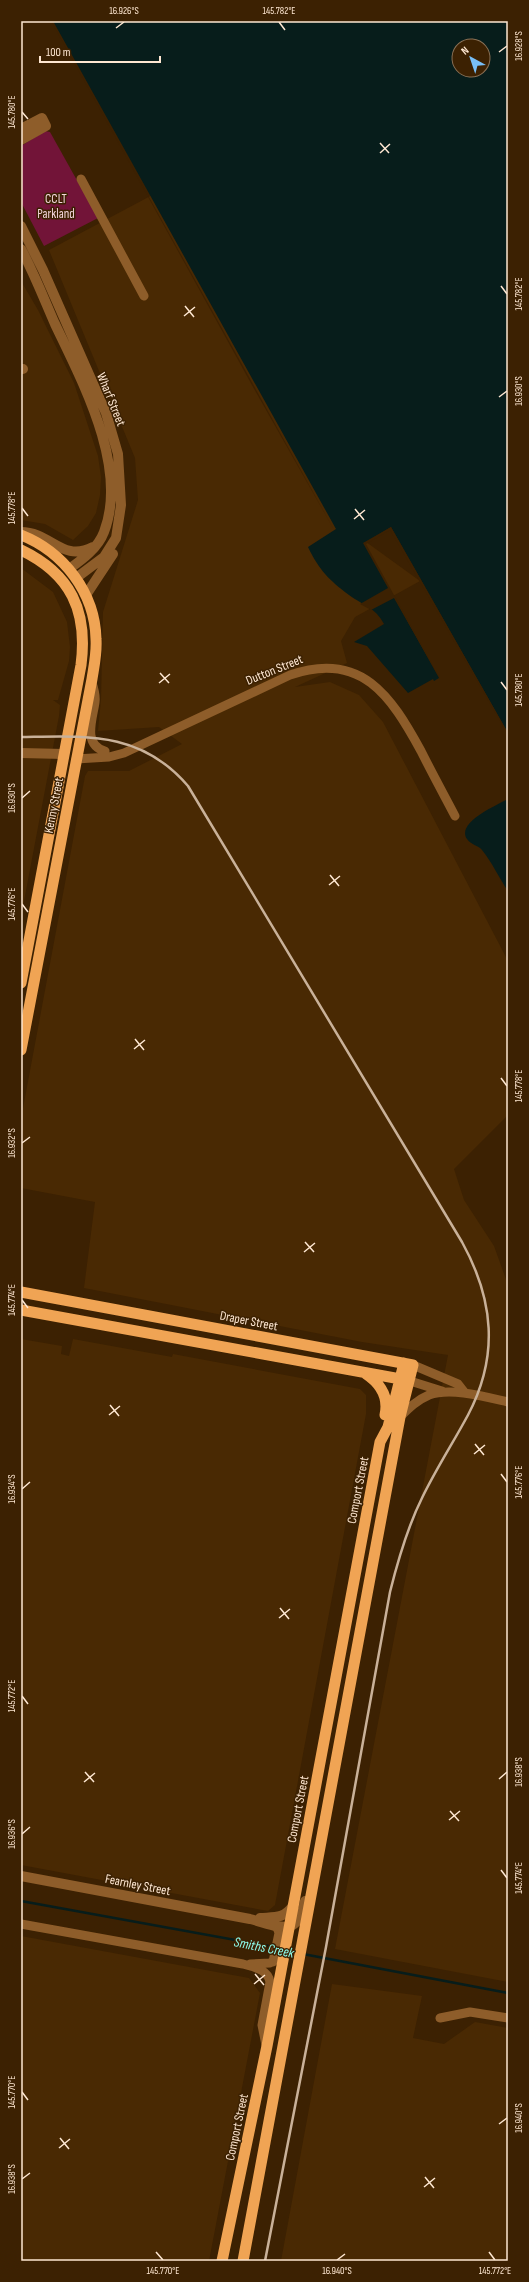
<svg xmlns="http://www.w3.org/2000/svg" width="529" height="2282" viewBox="0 0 529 2282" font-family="'Sofia Sans Condensed',sans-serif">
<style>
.built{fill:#492903}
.green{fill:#721438}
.water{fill:#071d1b;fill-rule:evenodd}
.pier{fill:#3c2102}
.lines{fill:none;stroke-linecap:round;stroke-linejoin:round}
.stream{stroke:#071d1b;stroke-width:2.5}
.minor{stroke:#8e5d2a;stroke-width:9}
.tertiary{stroke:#8e5d2a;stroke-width:10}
.trunk{stroke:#f0a454;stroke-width:11}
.rail{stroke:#c9b199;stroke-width:2.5}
.ticks{fill:none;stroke:#fee7d2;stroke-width:1.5}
.labels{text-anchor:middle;stroke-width:3;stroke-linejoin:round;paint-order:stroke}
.park-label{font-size:13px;fill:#f4d5dc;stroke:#3c2102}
.street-label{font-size:13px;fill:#fee7d2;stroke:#3c2102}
.water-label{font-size:14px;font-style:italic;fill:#8dfcec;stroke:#3c2102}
.neatline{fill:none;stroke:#fee7d2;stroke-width:1.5}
.ticks-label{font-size:10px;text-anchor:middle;fill:#fee7d2}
</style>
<rect width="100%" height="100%" fill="#3c2102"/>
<!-- built -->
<path class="built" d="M158,192L344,526L420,581L355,617L341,641L347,663L295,687L330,682L359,695L383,722L508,961V1115L454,1169L464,1200L494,1246L508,1285V1982L335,1949L448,1355L362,1342L84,1288L95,1202L21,1188V1119L85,776L88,771H129L182,744L159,727L98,731L101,699L103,612L138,500L135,458L49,250Z
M21,281L38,310L74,383L98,456L101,477L100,495L96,513L88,526L73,540L45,524L21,520Z
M21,568L53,592L67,622L70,647L69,661L60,693L58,700H53L60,705L59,716L21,917Z
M21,1339L62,1346L61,1354L69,1356L73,1339L172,1357L173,1354L360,1389L366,1395V1414L275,1905L268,1911L21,1865Z
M21,1936L249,1978L260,1993L209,2261H21Z
M332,1984L422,1996L413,2038L444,2044L475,2022L508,2028V2261H281Z"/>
<!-- green -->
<path class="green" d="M45,131L50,132L98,218L44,246L21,202V146Z"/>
<!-- water -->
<path class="water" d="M53,21H508V733L391,527L364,543L439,678L434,681L433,679L408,693L367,646L354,642L384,624C375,607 364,606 349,595C329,580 319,570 308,547L336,529ZM459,46H483V70H459Z
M506,800L508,803V891C499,878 492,862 482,850C478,845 471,845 467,839C456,823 495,806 506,800Z"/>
<!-- pier -->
<path class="pier" d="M51,21L333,528L253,387Z
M391,527L508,733V735L390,530L366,544L440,679L394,598L371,610L360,604L388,588L363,543Z"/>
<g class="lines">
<!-- stream -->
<path class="stream" d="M21,1901L274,1947
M303,1954L508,1993"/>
<!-- minor -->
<path class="minor" d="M81,179L144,296
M92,683C94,689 96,695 95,702C93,718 82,745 105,751
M76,759L109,757L124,753L290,675C361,650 391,696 421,751C432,773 444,795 455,816
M413,1365L458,1384L465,1393
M410,1381L442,1391
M400,1417C409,1408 417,1400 429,1395C451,1387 486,1397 508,1402
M21,1924L243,1964C253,1967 268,1969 270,1982L262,2025L266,2045
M273,1962L279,1933L277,1927
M250,1964L270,1963L284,1954
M440,2018L470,2012L508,2018"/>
<!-- tertiary -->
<path class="tertiary" d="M21,129L42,118L46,126L21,140
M21,226L43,270L106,413L118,454L121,505L116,538L104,557L76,578
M21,249C34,273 44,299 55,324C82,381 129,467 104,532C98,548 83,559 69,569
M21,369H23
M21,532C51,532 62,563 93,547
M86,595L113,554
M21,753L64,754
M21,1876L250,1919C278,1926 298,1939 305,1901
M260,1918C276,1917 283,1919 293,1906"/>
<!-- trunk -->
<path class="trunk" d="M21,535C64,552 95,593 96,639C97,653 94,666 92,679L21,1050
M21,550C71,574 88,611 81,665L21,983
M21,1292L413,1365L400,1417L243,2261
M21,1310L406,1380
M366,1374C381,1384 389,1397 385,1415
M222,2261L267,2046L380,1442L388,1427L404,1363"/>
<!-- rail -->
<path class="rail" d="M21,737C87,736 141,731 188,786L462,1242C494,1300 499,1356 468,1415C453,1443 436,1469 422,1498C407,1528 398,1560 390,1592L326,1947L265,2261"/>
</g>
<!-- ticks -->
<path class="ticks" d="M279,22L285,30M116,28L124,22M499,52L507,46M22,112L28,119M380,143L389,153M380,153L390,144M501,286L507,294M185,306L194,317M184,316L195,307M499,397L507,391M22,508L28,516M355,509L364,520M354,519L365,510M160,673L169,683M501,682L507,690M159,683L170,674M22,798L30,791M330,875L339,886M329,885L340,876M22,904L28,912M135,1039L144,1050M134,1049L145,1040M501,1078L507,1086M22,1143L30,1137M305,1242L314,1252M304,1252L315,1243M22,1300L28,1308M110,1405L119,1416M109,1415L120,1406M475,1444L484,1455M474,1454L485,1445M501,1474L507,1482M22,1489L30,1482M280,1608L289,1619M279,1618L290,1609M22,1696L28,1704M85,1772L94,1782M499,1779L507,1772M84,1782L95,1773M450,1811L459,1821M449,1820L460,1811M22,1834L30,1827M501,1870L507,1878M255,1974L264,1985M254,1984L265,1975M22,2092L28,2100M499,2124L507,2118M60,2138L69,2149M59,2148L70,2139M425,2177L434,2188M22,2179L30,2173M424,2187L435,2178M156,2252L163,2260M489,2252L495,2260M337,2260L345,2254"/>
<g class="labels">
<!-- park labels -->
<g class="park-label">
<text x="56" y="203">CCLT<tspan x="56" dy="15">Parkland</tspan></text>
</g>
<!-- street labels -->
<g class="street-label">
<text transform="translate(112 399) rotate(68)" y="5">Wharf Street</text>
<text transform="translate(274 669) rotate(-22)" y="5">Dutton Street</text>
<text transform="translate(53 805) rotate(-79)" y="5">Kenny Street</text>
<text transform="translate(249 1320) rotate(11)" y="5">Draper Street</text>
<text transform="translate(357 1490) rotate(-79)" y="5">Comport Street</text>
<text transform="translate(297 1809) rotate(-79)" y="5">Comport Street</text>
<text transform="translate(138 1884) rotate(11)" y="5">Fearnley Street</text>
<text transform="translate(236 2127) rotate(-78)" y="5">Comport Street</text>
</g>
<!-- water labels -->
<g class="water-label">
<text transform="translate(264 1947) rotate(11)" y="5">Smiths Creek</text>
</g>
</g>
<!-- border -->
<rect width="529" height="2282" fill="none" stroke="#3c2102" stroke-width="44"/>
<!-- north arrow -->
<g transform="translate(471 58) rotate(320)"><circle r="19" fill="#3c2102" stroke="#8a7055"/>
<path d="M0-3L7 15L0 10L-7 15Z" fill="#78bff8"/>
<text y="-6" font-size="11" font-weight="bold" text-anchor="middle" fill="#fee7d2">N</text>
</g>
<!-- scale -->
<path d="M40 56v6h120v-6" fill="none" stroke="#fee7d2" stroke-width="2"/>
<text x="46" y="56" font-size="12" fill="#fee7d2" stroke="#3c2102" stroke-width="3" paint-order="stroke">100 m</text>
<rect x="22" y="22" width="485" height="2238" class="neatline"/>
<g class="ticks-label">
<text x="124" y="14">16.926°S</text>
<text x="279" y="14">145.782°E</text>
<text transform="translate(518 46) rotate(-90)" y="4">16.928°S</text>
<text transform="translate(11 112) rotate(-90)" y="4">145.780°E</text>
<text transform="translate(518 294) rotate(-90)" y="4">145.782°E</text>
<text transform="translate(518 391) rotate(-90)" y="4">16.930°S</text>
<text transform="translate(11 508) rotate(-90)" y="4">145.778°E</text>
<text transform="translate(518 690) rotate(-90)" y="4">145.780°E</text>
<text transform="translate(11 798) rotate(-90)" y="4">16.930°S</text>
<text transform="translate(11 904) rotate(-90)" y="4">145.776°E</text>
<text transform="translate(518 1086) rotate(-90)" y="4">145.778°E</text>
<text transform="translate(11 1143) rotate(-90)" y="4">16.932°S</text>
<text transform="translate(11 1300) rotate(-90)" y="4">145.774°E</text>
<text transform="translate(518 1482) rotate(-90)" y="4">145.776°E</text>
<text transform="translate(11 1489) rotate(-90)" y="4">16.934°S</text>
<text transform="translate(11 1696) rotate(-90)" y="4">145.772°E</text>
<text transform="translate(518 1772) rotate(-90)" y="4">16.938°S</text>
<text transform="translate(11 1834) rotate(-90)" y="4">16.936°S</text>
<text transform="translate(518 1878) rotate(-90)" y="4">145.774°E</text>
<text transform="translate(11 2092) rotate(-90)" y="4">145.770°E</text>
<text transform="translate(518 2118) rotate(-90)" y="4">16.940°S</text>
<text transform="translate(11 2179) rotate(-90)" y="4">16.938°S</text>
<text x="163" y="2274">145.770°E</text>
<text x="337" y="2274">16.940°S</text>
<text x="495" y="2274">145.772°E</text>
</g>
</svg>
